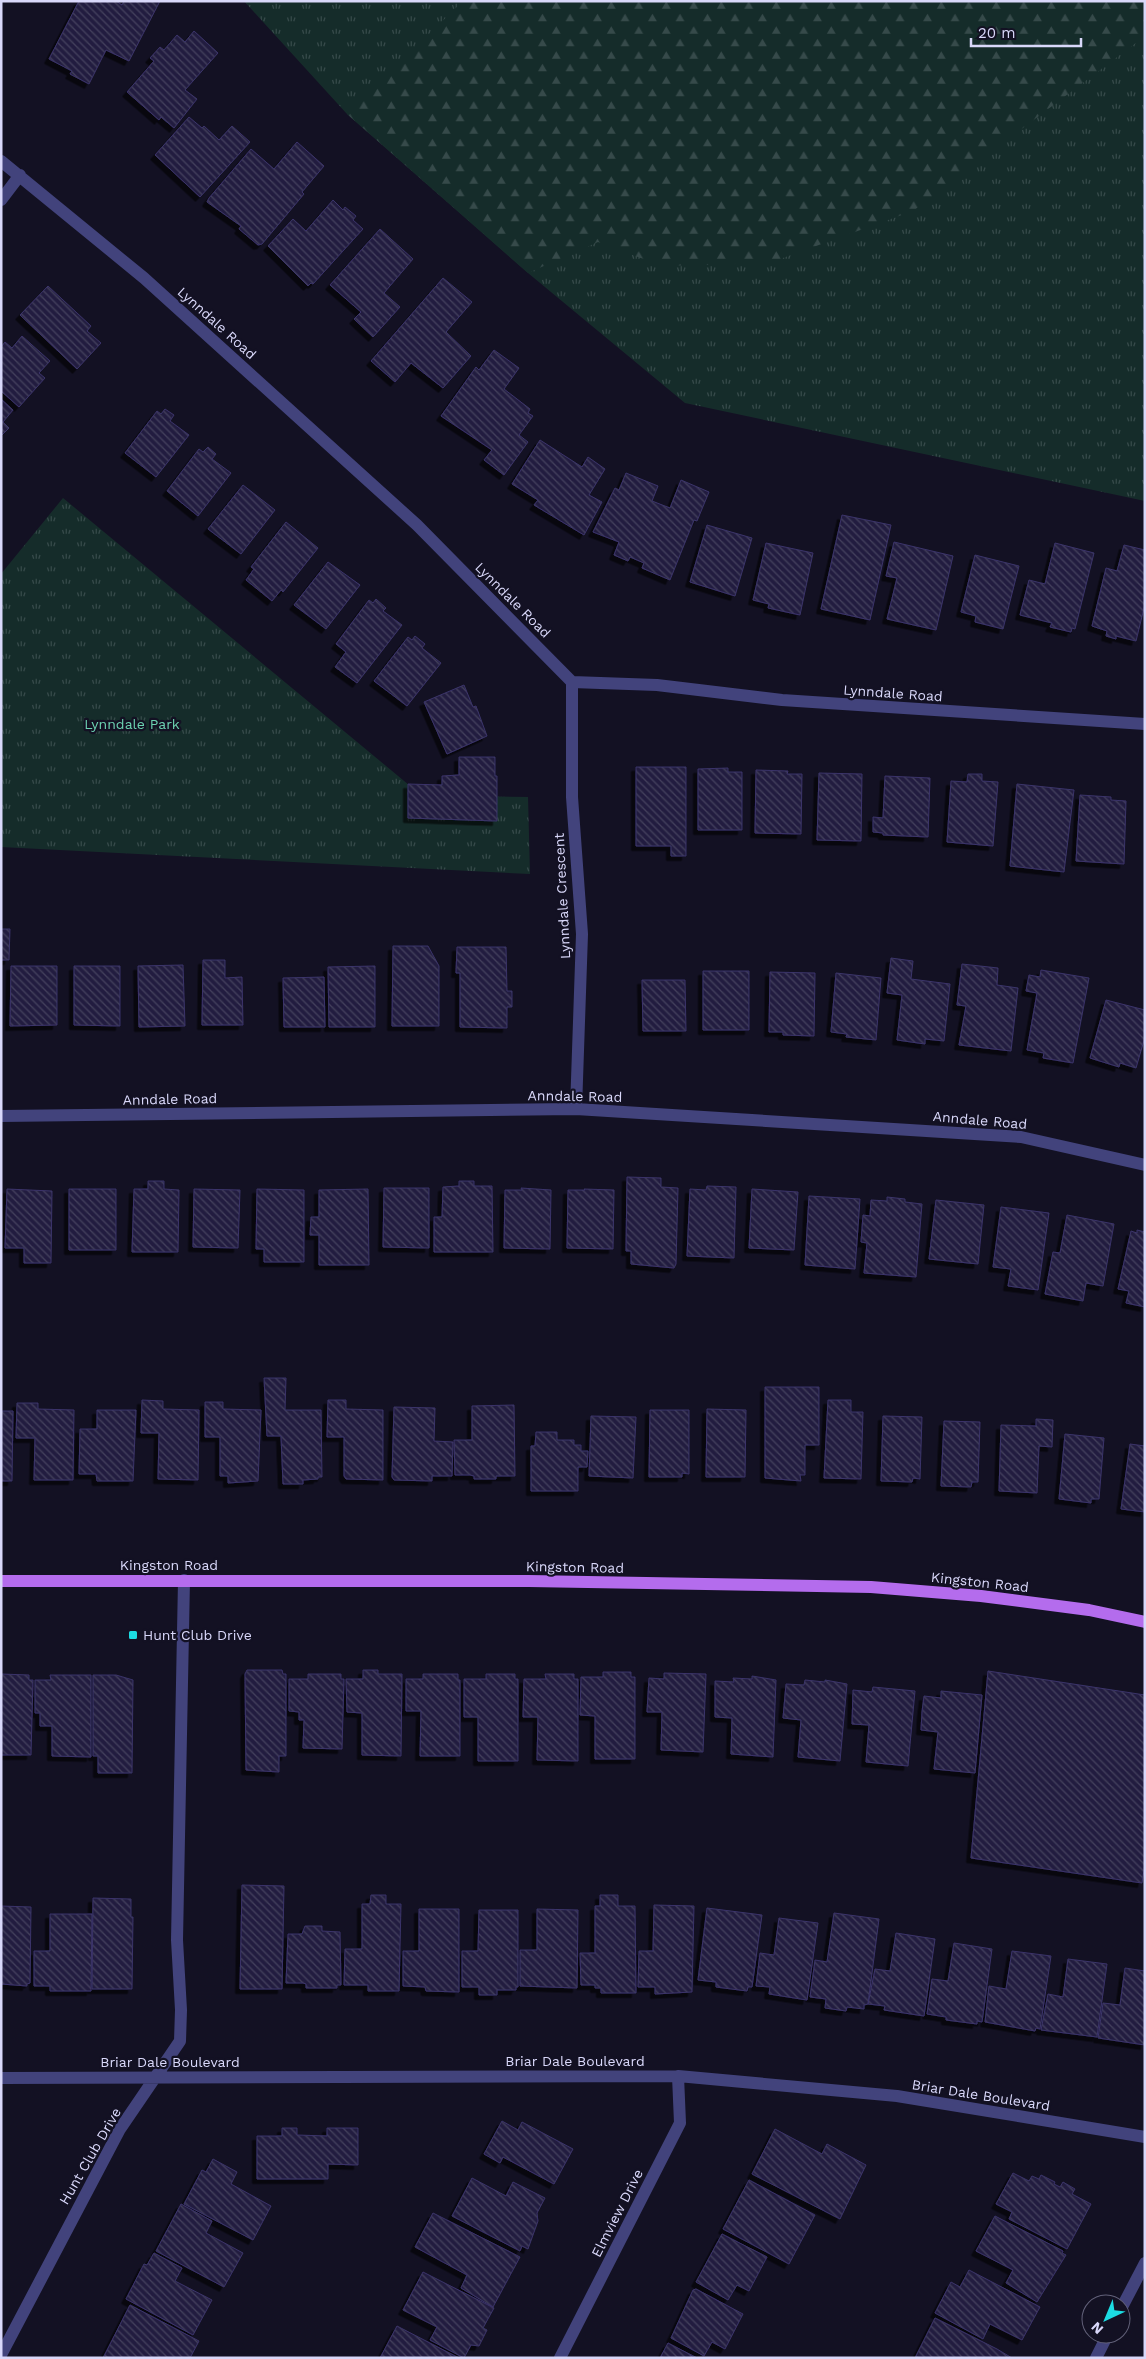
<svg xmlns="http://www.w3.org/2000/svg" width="1146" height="2359" viewBox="0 0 1146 2359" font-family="'Work Sans',sans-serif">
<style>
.grass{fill:url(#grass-tufts)}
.forest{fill:url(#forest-firs)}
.building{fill:url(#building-back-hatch);stroke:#3b346a;filter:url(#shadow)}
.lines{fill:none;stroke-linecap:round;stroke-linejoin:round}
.minor{stroke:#42437c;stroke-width:12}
.major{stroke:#b46ced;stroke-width:12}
.poi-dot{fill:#1cdbe2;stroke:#131123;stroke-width:2}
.labels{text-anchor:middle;stroke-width:4.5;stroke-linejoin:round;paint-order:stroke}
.street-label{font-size:14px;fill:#d9d8fa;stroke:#131123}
.park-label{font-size:14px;fill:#6cd2b1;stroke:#131123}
.poi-label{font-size:14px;fill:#d9d8fa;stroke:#131123;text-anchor:start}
</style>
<defs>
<pattern id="grass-tufts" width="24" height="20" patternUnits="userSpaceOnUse" patternTransform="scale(1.25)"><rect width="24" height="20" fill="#152c2a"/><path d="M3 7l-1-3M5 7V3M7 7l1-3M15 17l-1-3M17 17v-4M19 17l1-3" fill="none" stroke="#364a4a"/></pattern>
<pattern id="forest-firs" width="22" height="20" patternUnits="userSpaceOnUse" patternTransform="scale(1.25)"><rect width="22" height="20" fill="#152c2a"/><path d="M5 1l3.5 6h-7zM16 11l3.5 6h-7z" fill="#364a4a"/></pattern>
<pattern id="building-back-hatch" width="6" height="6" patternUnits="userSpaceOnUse" patternTransform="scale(1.25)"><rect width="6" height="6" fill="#241f41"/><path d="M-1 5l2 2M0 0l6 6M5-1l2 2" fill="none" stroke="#433f5d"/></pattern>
<filter id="shadow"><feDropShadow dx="-4.5" dy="4.5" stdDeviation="0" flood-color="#0009"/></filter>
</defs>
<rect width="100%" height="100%" fill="#131123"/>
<!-- grass -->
<path class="grass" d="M244,1H1145V501L685,403L528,273L347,114Z
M63,498L421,795L528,797L530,874L1,847V574Z"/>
<!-- forest -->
<path class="forest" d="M463,1H1145V36L913,211L769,263L662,266L598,242L528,273L347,114Z"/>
<!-- building -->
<path class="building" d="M79,1H116L122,5L124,1H160L129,61L106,50L89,84L70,74L72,71L49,59Z
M194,31L218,53L185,90L197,99L174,128L161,117L159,120L127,92L154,61L150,58L160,47L164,50L177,35L185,42Z
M189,117L202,128L204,126L219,140L232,126L250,142L200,197L155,155Z
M297,142L324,166L302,192L304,194L262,244L258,245L239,229L241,226L207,202L209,198L251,149L274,169Z
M333,200L343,210L345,207L356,216L353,220L363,229L313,284L311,283L308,286L268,246L293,219L306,231Z
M380,229L413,259L384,293L400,307L373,337L354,319L361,312L330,285Z
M443,278L472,302L446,332L471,356L443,388L411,363L395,382L371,361Z
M48,286L91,326L87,331L101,343L77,369L20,315Z
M22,336L50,361L39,373L45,378L19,407L1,391V347L5,342L12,348Z
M494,350L519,368L504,389L530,409L528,413L533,416L519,435L528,442L504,475L484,460L492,450L441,416L476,367L479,370Z
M1,399L13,410L3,422L9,428L1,436Z
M165,409L174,415L170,421L189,435L156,477L125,453L157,411L161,414Z
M540,440L582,467L588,457L605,469L589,495L602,502L584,535L534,505L538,500L512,484Z
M208,447L216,454L212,459L231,473L198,516L167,491L199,449L203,452Z
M626,473L658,486L652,501L670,508L681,480L709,492L697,521L694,520L670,580L642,568L644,563L630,557L628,561L614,555L619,542L593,532L615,488L619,490Z
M243,485L275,510L241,554L208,529Z
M842,515L891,525L870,620L821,609Z
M286,522L318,548L283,592L281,590L272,601L246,580L254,569L251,567Z
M707,525L752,538L735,596L690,582Z
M894,542L953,556L936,630L887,619L897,578L886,576Z
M766,543L813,553L800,615L768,608L769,604L753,600Z
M1055,543L1094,553L1075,629L1072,628L1071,632L1050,627L1052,623L1020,615L1029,580L1045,584Z
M1124,545L1145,550V604L1136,641L1116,636V639L1106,636L1107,631L1092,626L1106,568L1117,571Z
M975,555L1019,566L1003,629L975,622L976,616L961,612Z
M328,562L360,585L326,629L294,605Z
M376,599L386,608L383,611L402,625L357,683L335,667L346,652L336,644L369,600L373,603Z
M415,636L425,644L422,648L441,663L407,706L374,681L408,637L412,640Z
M464,685L473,707L476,706L487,736L447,754L424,702Z
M459,757H495V776H497V821L408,818V784L442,785V776L459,775Z
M636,767H686V856H671V846H636Z
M728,768V772H742V830H698V769Z
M756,770L788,771L787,774H802L801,834L755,833Z
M819,773L862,774L861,841L817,840Z
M968,774H982V781L998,782L993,846L947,842L951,781L967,782Z
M885,776L930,778L928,837L883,835V833L873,832V817L883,818Z
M1017,784L1074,790L1064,872L1010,866Z
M1080,795L1111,797V800L1126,801L1124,864L1076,861Z
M1,929H10L9,960H1Z
M393,946H428L439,966V1026H392Z
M457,947H506L507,991H512V1007H507V1028L460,1027V973H456Z
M891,958L913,961L911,979L950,984L944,1041L925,1039V1044L897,1040L902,995L887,993Z
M203,960H225V978L242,977L243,1025H202Z
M962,964L998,968L997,985L1018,988L1011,1051L959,1045L966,1006L957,1005Z
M183,965L185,1026L139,1027L138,966Z
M11,966H57V1025L10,1026Z
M74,966H120V1026L74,1025Z
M375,966V1027H329L328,967Z
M1041,970L1089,978L1073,1063L1043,1058L1044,1053L1027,1050L1037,993L1026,991L1029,975L1040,977Z
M703,971H749V1030H703Z
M770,972L815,973L814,1036L783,1035V1032H769Z
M836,973L881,978L876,1040L846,1037L847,1034L831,1032Z
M324,977L325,1027H284L283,978Z
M642,980H685L686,1031H643Z
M1106,1000L1145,1010V1037L1136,1068L1120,1063L1119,1067L1090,1058Z
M627,1177L661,1178V1187L678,1188L676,1264L674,1268L631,1264V1251H626Z
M148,1181H164V1189L179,1190L178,1252H132L134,1189H148Z
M459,1181H474V1186H492L493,1252H434V1217H442L443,1187L459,1186Z
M707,1186L736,1187L734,1258L687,1256L690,1189L706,1190Z
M384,1188H429V1248L383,1247Z
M521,1188L551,1190L550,1249L504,1248L505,1190H522Z
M7,1189L52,1191L51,1263H24V1248H5Z
M69,1189H116V1250H69Z
M194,1189L240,1190L238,1248L193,1247Z
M257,1189L304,1190V1262H264V1249H256Z
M368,1189L369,1265H319V1235H310L311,1217H319V1190Z
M584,1189L614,1190L613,1249L567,1248L568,1190H585Z
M752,1189L798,1192L794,1250L749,1248Z
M809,1196L860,1199L855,1269L805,1265Z
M887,1197L905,1199V1202L922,1204L916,1277L864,1273L867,1243L861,1242L863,1215L870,1216L871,1200L887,1201Z
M936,1200L984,1205L978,1264L929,1259Z
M1001,1207L1049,1213L1038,1290L1008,1286L1011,1269L993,1267Z
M1067,1215L1114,1224L1103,1286L1086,1283L1083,1301L1045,1294L1053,1252L1060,1253Z
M1137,1230L1145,1232V1307L1126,1303L1129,1291L1118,1289L1131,1231L1137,1233Z
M264,1378H286L285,1410H321L322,1477H318V1479L303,1480V1484H283L281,1436H267Z
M765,1387H819V1445H805V1475H800L801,1481L765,1478Z
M142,1400L163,1401V1409L199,1410L198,1480L158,1479L159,1433H141Z
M328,1400H346V1409L383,1410V1480L346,1479L344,1476V1437H327Z
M828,1400H851V1412H863L861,1479L824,1478Z
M205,1402H223V1409L261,1410L258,1481L228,1483V1476H220V1437H205Z
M17,1403H38V1409L74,1410L73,1480H34L35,1438H16Z
M514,1405L515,1476H496V1479H474V1476L470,1475H455L454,1440H472V1406Z
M394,1407L435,1408L434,1441L453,1442L452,1476H432V1481L394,1480L392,1477Z
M707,1409L746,1410L745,1477H706Z
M97,1410H136L133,1481H97L96,1474H79L80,1429H97Z
M650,1410H689V1474L682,1473V1477H649Z
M1,1411H13L12,1481H1Z
M591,1416L636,1417L633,1478L589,1476Z
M883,1416L922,1417L920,1479L913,1478L912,1482L881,1481Z
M1036,1419L1053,1420L1052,1447L1039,1446L1037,1493L999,1491L1001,1425L1036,1426Z
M944,1421L980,1422L978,1482H972L971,1487L941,1486Z
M536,1432H557V1440H574V1445H581V1451H588L587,1467H578V1491H531V1446H535Z
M1065,1434L1104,1438L1099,1499H1091V1503L1059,1499Z
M1130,1444L1145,1446V1512L1121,1509Z
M247,1670H282L283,1674H286V1756H279V1772L246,1770L245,1674Z
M363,1670H378V1674H402L401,1756L362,1755V1713L347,1712L346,1679H363Z
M988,1671L1145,1695V1864L1142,1883L971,1858Z
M603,1672H631V1677H635V1759H595V1716L580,1715L581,1677H603Z
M664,1673L706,1674L703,1752L661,1750L662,1712H647L649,1678L664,1679Z
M1,1674L29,1675V1680H33L31,1755H1Z
M308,1674H341V1679H344L342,1749L303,1748L304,1720H299V1712L289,1711V1679H308Z
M423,1674H458V1680H460V1756H420L421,1711H406V1679H423Z
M486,1674H515V1679H518V1761H478V1717H464V1679H486Z
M545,1674H574V1679H578V1761L537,1760L538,1717H523L524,1679H546Z
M50,1675H91V1757L52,1756V1726H40V1713H35V1680H51Z
M93,1675H116L133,1680L132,1773H98V1756H93Z
M752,1676L776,1680L773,1757L731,1754L732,1718L715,1717V1681L734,1682L733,1678L752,1679Z
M805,1680L825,1682V1680L847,1684L840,1761L798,1757L801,1720L783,1718L786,1684L804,1685Z
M873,1687L915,1691L908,1766L866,1762L869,1725L852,1724L853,1690L872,1692Z
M941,1691L982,1695L975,1773L934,1769L938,1732L921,1730L922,1712L924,1696L941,1698Z
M242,1885L284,1886L282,1989H240Z
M371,1895H386V1904H401L399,1991H368V1985H344L345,1949H362V1904H370Z
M600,1895H618V1906H635L636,1993H601V1988H595V1985H581L580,1953H595V1906H600Z
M93,1898L131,1899V1917H133L132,1989H92Z
M654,1905L694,1906L692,1992L655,1994V1987H638L639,1951H653Z
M1,1906L31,1907L30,1983L27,1984V1986L1,1984Z
M707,1908L762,1915L752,1987H748L747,1991L716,1987V1982L698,1980Z
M419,1909H459V1992L426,1991L425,1987L403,1986V1951H419Z
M537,1909L578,1910L577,1988L520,1986V1950H537Z
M479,1910H518V1987H516V1990H497V1995H479V1987H462V1951H478Z
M834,1913L879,1919L868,2004L864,2005V2009L847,2007L846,2011L825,2008L826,1999L810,1997L815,1960L827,1962Z
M50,1914H92L91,1991H50V1986H34V1951H50Z
M779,1918L818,1923L807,2000L769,1994L770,1987L756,1986L760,1953L774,1955Z
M305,1926H322V1931L340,1932L341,1985H337V1988H306V1984L303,1983H286L288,1934H302Z
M896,1933L935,1939L924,2016L884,2010L885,2006L868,2004L875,1969L890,1971Z
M954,1943L992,1949L982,2022L977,2021V2024L946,2020V2017L927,2014L932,1979L948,1981Z
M1012,1951L1051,1956L1040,2029L1036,2028L1035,2031L985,2022L989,1986L1006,1989Z
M1068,1959L1107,1964L1097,2037L1041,2030L1048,1994L1063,1997Z
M1125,1968L1145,1971V2045L1098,2038L1103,2003L1120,2005Z
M502,2121L518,2130L522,2122L573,2149L554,2184L503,2157L500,2163L484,2154Z
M282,2128H297V2135L327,2136V2128H358V2165L328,2164V2179H257V2136H282Z
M775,2129L822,2154L827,2144L866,2165L840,2219L752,2174Z
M213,2159L237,2172L231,2184L271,2206L253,2240L184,2204L202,2170L206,2172Z
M1013,2173L1029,2181L1032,2176L1039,2179L1041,2175L1055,2182L1054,2184L1060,2187L1063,2182L1075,2189L1072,2194L1091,2204L1067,2249L1009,2219L1012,2212L996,2204Z
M472,2178L506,2196L513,2182L545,2198L537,2213L538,2221L528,2249L522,2246L520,2251L452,2216Z
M749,2180L815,2215L789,2264L723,2229Z
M181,2204L212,2221L206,2233L243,2253L224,2287L156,2251Z
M433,2213L520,2257L493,2307L461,2288L467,2275L415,2247Z
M995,2216L1063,2251L1062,2253L1066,2255L1037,2302L1006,2283L1013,2270L976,2251Z
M722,2234L767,2257L749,2291L737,2285L728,2300L696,2282Z
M154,2253L182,2268L175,2281L212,2300L193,2335L126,2299L144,2264L147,2265Z
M969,2270L1040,2307L1022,2340L990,2324L983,2339L935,2313L951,2282L960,2287Z
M423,2272L494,2308L483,2328L487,2330L479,2346L471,2345L464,2358L430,2340L437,2327L403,2310Z
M696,2289L743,2314L725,2349L712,2342L704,2356L671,2338L693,2290Z
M130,2305L199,2341L190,2358H103Z
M935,2318L997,2349L1012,2358H915Z
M397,2326L457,2357L459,2358H380Z
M668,2343L697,2358H660Z"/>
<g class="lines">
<!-- minor -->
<path class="minor" d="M1,161L144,278L417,525L572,682L657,685L782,700L1145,724
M1,200L20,175
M572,682V797L582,934L576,1109
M1,1116L576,1109L1021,1137L1145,1165
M1,2078L678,2076L897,2096L1145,2137
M1121,2309L1145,2263
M1,2355L120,2129L180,2041L181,2010L177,1940L184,1580
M560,2358L680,2123L678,2076
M1096,2358L1108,2334"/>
<!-- major -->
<path class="major" d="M1,1581H529L871,1587L981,1596L1089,1610L1145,1622"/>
</g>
<!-- markers -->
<rect class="poi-dot" x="128" y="1630" width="10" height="10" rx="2.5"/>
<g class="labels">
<!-- street labels -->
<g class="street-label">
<text transform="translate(217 323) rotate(42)" y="5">Lynndale Road</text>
<text transform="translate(513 600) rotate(45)" y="5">Lynndale Road</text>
<text transform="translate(893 693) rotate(4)" y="5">Lynndale Road</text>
<text transform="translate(562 896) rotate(-93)" y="5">Lynndale Crescent</text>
<text transform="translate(575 1096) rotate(1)" y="5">Anndale Road</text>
<text transform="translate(170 1099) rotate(-1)" y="5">Anndale Road</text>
<text transform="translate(980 1120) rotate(5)" y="5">Anndale Road</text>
<text x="169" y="1570">Kingston Road</text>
<text transform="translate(575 1567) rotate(1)" y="5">Kingston Road</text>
<text transform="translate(980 1582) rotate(6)" y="5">Kingston Road</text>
<text x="575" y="2066">Briar Dale Boulevard</text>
<text x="170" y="2067">Briar Dale Boulevard</text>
<text transform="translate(981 2095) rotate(9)" y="5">Briar Dale Boulevard</text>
<text transform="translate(90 2156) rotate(-60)" y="5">Hunt Club Drive</text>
<text transform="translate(617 2213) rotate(-63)" y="5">Elmview Drive</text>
</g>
<!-- park labels -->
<g class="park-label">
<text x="132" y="729">Lynndale Park</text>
</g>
<!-- poi labels -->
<g class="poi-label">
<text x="143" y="1640">Hunt Club Drive</text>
</g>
</g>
<!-- border -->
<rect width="1146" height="2359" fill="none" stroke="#d9d8fa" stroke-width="5"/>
<!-- north arrow -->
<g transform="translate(1106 2319) rotate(224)"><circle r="24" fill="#131123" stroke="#626179"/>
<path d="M0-4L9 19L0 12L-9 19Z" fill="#1cdbe2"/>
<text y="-8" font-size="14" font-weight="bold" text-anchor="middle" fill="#d9d8fa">N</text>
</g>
<!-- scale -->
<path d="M971 38v8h110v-8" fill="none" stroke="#d9d8fa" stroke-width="2.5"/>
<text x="978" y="38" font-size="15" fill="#d9d8fa" stroke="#131123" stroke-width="4" paint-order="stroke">20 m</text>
</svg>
